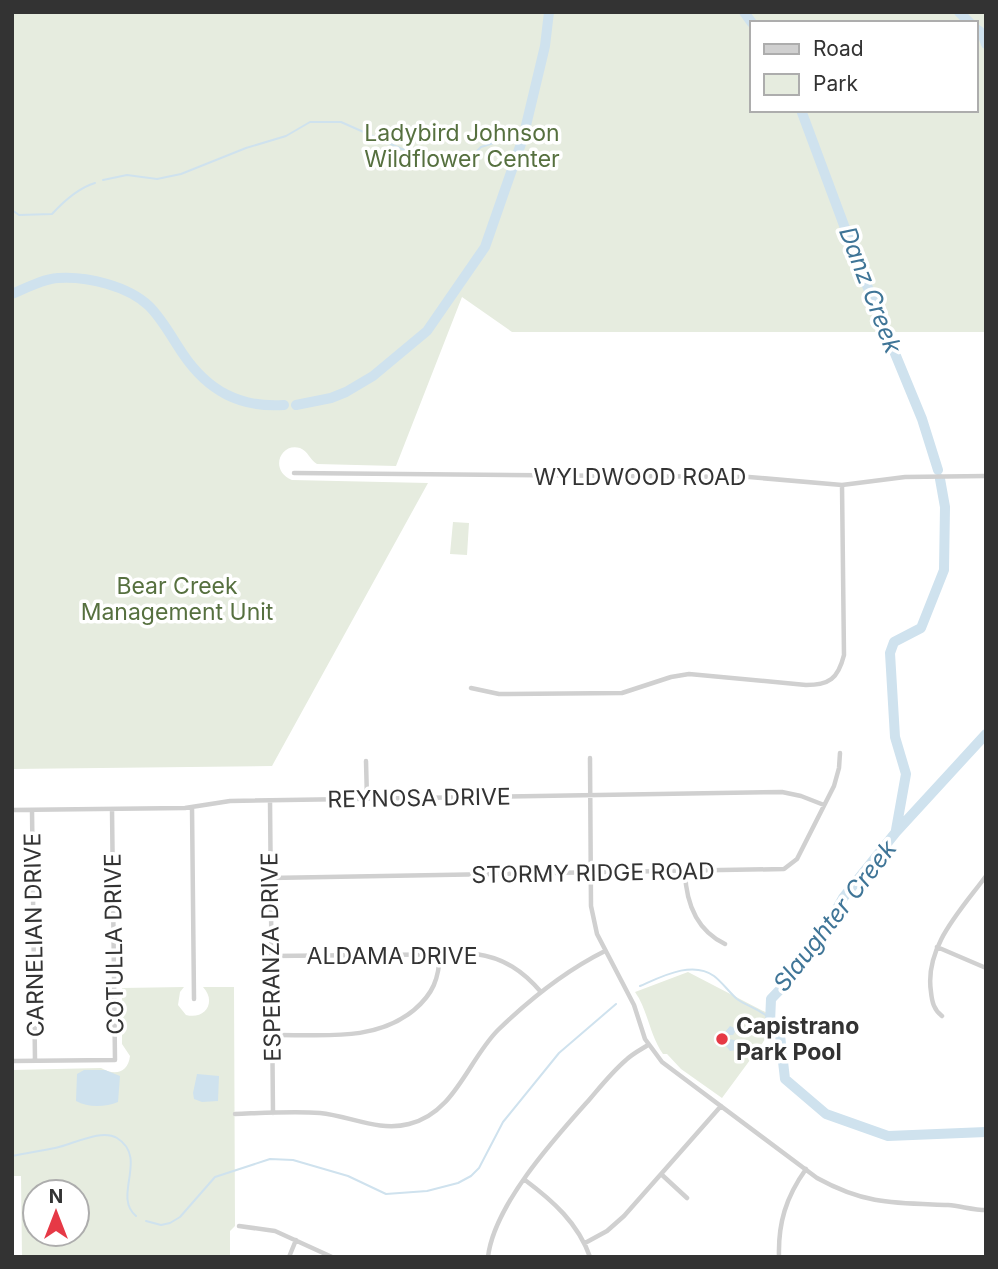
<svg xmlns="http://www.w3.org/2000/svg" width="998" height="1269" viewBox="0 0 998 1269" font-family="Inter,sans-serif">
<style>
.green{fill:#e6ecdf;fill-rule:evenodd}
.water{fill:#cfe2ee}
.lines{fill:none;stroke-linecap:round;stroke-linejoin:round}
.stream{stroke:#cfe2ee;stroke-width:2}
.river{stroke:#cfe2ee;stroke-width:10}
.minor{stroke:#d0d0d0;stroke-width:4.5}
.poi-dot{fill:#e63946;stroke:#fff;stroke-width:2.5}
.labels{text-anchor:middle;stroke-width:7;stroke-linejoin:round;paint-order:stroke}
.park-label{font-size:23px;fill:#56703f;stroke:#fff}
.street-label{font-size:23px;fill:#333;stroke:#fff}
.poi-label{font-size:23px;font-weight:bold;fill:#333;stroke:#fff;text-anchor:start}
.water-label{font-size:24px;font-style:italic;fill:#3f7597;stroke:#fff}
</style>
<rect width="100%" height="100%" fill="#fff"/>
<!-- green -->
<path class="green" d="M12,12H986V332H512L462,297L396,466L317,464C310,460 308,451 300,448C280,442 269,471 292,480L428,483L272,766L12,769ZM751,23H975V110H751Z
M453,522L469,523L467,555L450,554Z
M688,972L769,1014L772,1030L722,1098L681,1069L667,1054H663C649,1034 648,1010 635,992Z
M184,987L180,992L178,1005L186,1015C205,1020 217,1002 203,987H234L235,1226L230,1231V1257H22L21,1176H12V1070L101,1068C115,1076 128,1073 130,1056L122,1044V988ZM35,1192H77V1234H35Z"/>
<!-- water -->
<path class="water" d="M730,1026L737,1029L733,1035H725V1038L738,1041L736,1050L730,1051L726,1046H717L715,1042L717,1034L725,1032Z
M84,1070H105L120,1076L118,1102C106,1107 88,1108 76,1101L77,1074Z
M197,1074L219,1076L218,1101L202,1102L194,1099L193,1093Z"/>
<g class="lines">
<!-- stream -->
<path class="stream" d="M103,180L127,175L157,179L181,174L246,148L286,136L310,122H341L429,161L444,165L467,161L481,147L503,140L523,138
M12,210L19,215L52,214C64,201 78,188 95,183
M640,986C661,977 692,960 714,976C722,982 729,992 737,999C748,1007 761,1009 770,1019
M12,1156C26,1153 41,1151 55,1148C72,1145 101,1128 117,1138C149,1158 112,1196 136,1216
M146,1221L161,1225L170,1223L180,1217L215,1177L270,1159L293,1160L348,1176L386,1194L427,1191L458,1183L471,1176L479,1168L503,1122L559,1053L616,1004"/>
<!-- river -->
<path class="river" d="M744,12L752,23
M959,12L970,23
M975,28L982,33L986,44
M801,110L861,271L922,419L938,470
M12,294C26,288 43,279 58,278C87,276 128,286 149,306C163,320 172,338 183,354C208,391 240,408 284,405
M296,405L331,398L346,392L373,376L427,331L485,247L523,138L545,46L549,12
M986,734L896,832L843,898L814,949L794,975L771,999L770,1023L780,1035L785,1079L826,1114L888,1136L986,1132
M896,830L906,774L895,737L890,653L894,642L921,628L944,570L945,507L940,479"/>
<!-- minor -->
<path class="minor" d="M294,473L749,477L842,485L905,477L986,476
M471,688L499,694L622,693L671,677L689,674L806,685C829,685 838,679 844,655L842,485
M590,758L591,906L597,934L634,1005L645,1039L662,1062L817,1178C866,1205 895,1203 948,1205C961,1206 973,1210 986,1210
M366,761L367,799
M270,801L273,1113
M192,807L194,999
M12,810L185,808L230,801L782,792L801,796L824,805
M32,810L35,1061
M685,872C686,902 696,930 725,944
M270,878L784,869L797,859L834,786L839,768L840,753
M937,947L986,968
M271,956L476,954C504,958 523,971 541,992
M942,1016C934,1010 932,1002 931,992C924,947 961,910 986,876
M272,1035C320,1034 374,1043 414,1010C433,994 439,979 440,953
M12,1061L115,1060L112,809
M235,1114C263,1113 293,1111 320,1113C350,1116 379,1132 409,1124C455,1113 468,1060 498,1030C530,999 565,971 605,951
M661,1174L687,1198
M525,1180C553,1201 578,1223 590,1257
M239,1226L275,1231L332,1257
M585,1243L607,1231L624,1216L721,1106
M289,1257L296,1240
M488,1257C494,1205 555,1138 589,1100C601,1086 612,1072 626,1060C632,1054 640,1050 648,1045
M779,1257C778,1223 786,1197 806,1169"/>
</g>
<!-- markers -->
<circle class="poi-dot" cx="722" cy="1039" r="7"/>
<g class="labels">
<!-- park labels -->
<g class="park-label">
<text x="462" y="141">Ladybird Johnson<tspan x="462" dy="26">Wildflower Center</tspan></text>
<text x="177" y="594">Bear Creek<tspan x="177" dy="26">Management Unit</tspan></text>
</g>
<!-- street labels -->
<g class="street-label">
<text x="640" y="485">WYLDWOOD ROAD</text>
<text transform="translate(419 798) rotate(-1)" y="8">REYNOSA DRIVE</text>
<text transform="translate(593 873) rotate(-1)" y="8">STORMY RIDGE ROAD</text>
<text transform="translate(34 935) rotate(-91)" y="8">CARNELIAN DRIVE</text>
<text transform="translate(114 944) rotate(-91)" y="8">COTULLA DRIVE</text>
<text x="392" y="964">ALDAMA DRIVE</text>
<text transform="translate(271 957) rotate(-91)" y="8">ESPERANZA DRIVE</text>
</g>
<!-- poi labels -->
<g class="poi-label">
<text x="736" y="1034">Capistrano<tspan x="736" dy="26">Park Pool</tspan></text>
</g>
<!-- water labels -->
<g class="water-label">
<text transform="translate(870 290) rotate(69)" y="8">Danz Creek</text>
<text transform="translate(835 916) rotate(-52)" y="8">Slaughter Creek</text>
</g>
</g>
<!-- border -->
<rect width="998" height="1269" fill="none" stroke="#333333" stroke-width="28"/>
<!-- legend -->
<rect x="750" y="21" width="228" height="91" fill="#ffffff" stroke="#adadad" stroke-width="2"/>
<rect x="764" y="44" width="35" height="10" fill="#d0d0d0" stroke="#adadad" stroke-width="2"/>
<text x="813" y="56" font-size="21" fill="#333333">Road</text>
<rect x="764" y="74" width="35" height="21" fill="#e6ecdf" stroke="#adadad" stroke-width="2"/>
<text x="813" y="91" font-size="21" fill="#333333">Park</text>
<!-- north arrow -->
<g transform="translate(56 1213)"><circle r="33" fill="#ffffff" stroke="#adadad" stroke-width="2"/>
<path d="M0-5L12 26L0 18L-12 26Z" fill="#e63946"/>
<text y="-10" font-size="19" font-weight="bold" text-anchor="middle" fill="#333333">N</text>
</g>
</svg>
